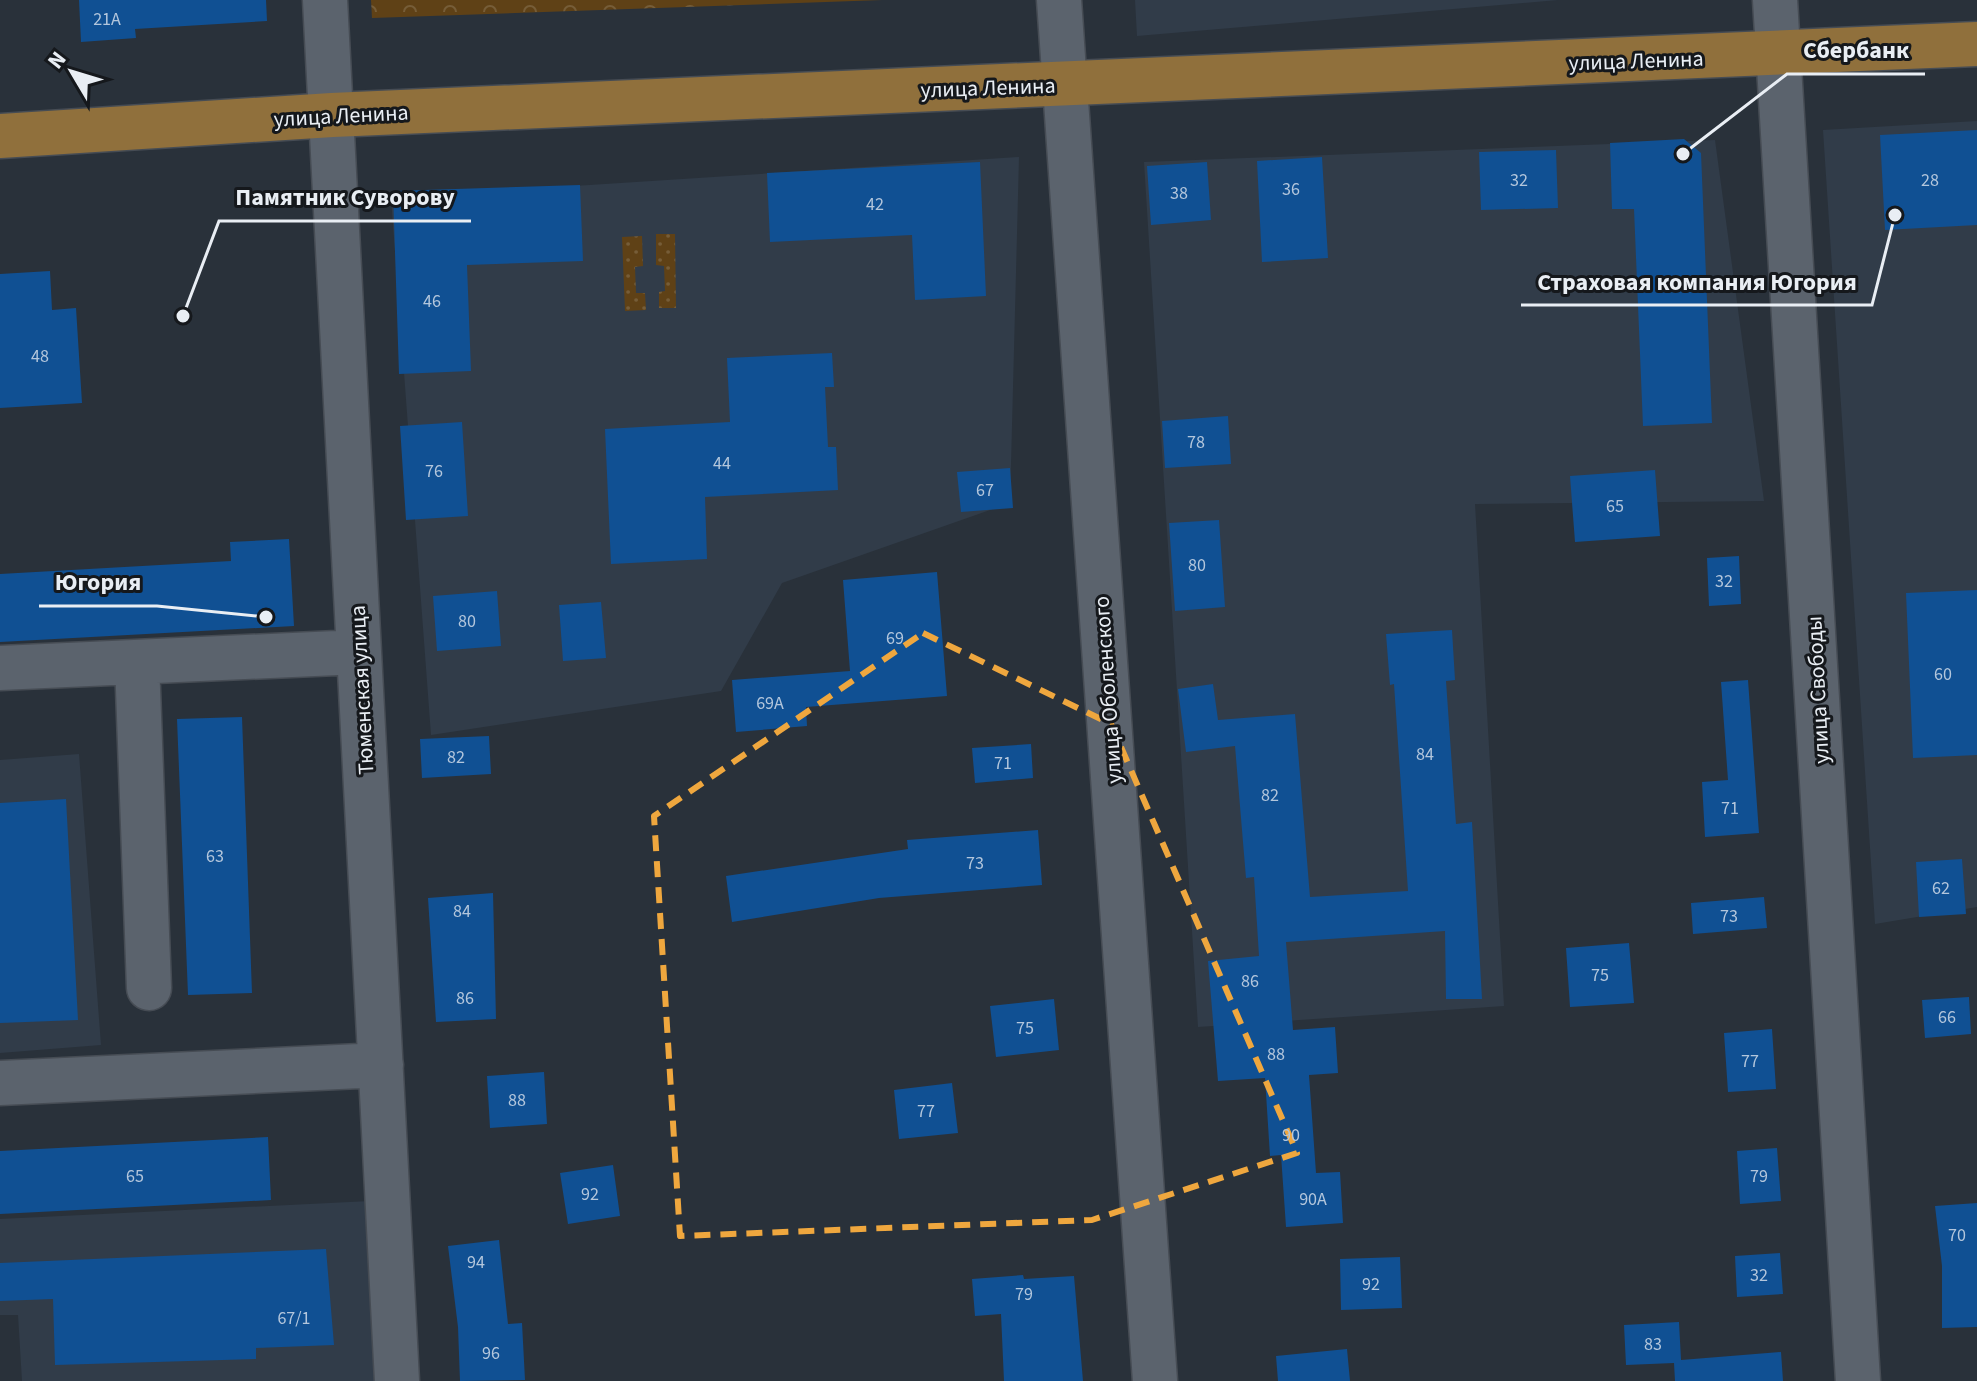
<svg xmlns="http://www.w3.org/2000/svg" width="1977" height="1381" viewBox="0 0 1977 1381" font-family="'Source Sans 3',sans-serif">
<style>
.built{fill:#313c49}
.grass{fill:url(#grass-dots)}
.park{fill:url(#park-crowns)}
.building{fill:#105093}
.lines{fill:none;stroke-linecap:round;stroke-linejoin:round}
.minor-casing{stroke:#464c54;stroke-width:47}
.major-casing{stroke:#464c54;stroke-width:47}
.minor{stroke:#5b636d;stroke-width:44}
.major{stroke:#90703c;stroke-width:44}
.marked{fill:none;stroke:#efa73e;stroke-width:6;stroke-dasharray:16 10;stroke-linejoin:round}
.labels{text-anchor:middle;stroke-width:6;stroke-linejoin:round;paint-order:stroke}
.number-label{font-size:18px;fill:#b3c6dc}
.street-label{font-size:22px;fill:#e9eef4;stroke:#15181c}
.leader{fill:none;stroke:#e9eef4;stroke-width:3}
.callout-dot{fill:#e9eef4;stroke:#15181c;stroke-width:3}
.callout-label{font-size:24px;text-anchor:middle;font-weight:bold;fill:#e9eef4;stroke:#15181c;stroke-width:6;stroke-linejoin:round;paint-order:stroke}
</style>
<defs>
<pattern id="grass-dots" width="8" height="8" patternUnits="userSpaceOnUse" patternTransform="scale(2)"><rect width="8" height="8" fill="#5f4116"/><path d="M2 2h.1M6 6h.1" fill="none" stroke="#765d38" stroke-width="1.8" stroke-linecap="round"/></pattern>
<pattern id="park-crowns" width="20" height="18" patternUnits="userSpaceOnUse" patternTransform="scale(2)"><rect width="20" height="18" fill="#5f4116"/><path d="M2 6a3 3 0 1 1 6 0M12 15a3 3 0 1 1 6 0" fill="none" stroke="#765d38"/></pattern>
</defs>
<rect width="100%" height="100%" fill="#29313a"/>
<!-- built -->
<path class="built" d="M1135,0H1558L1137,36Z
M1977,121V907L1875,924L1823,130Z
M1715,140L1764,501L1475,504L1504,1006L1198,1027L1144,162Z
M1019,157L1010,503L782,583L721,691L431,735L391,198Z
M79,754L101,1045L0,1053V760Z
M370,1201L378,1381H22L18,1315H0V1219Z"/>
<!-- grass -->
<path class="grass" d="M656,234H675L676,308H659V292L665,291L664,266L656,265Z
M642,236L643,266L635,267L636,293H645L646,310L625,311L622,237Z"/>
<!-- park -->
<path class="park" d="M371,0H882L372,18Z"/>
<!-- building -->
<path class="building" d="M79,0H266L267,21L135,29L136,38L81,42Z
M1977,130V225L1885,230L1880,135Z
M1684,139L1701,153L1712,423L1643,426L1634,209H1612L1610,143Z
M1556,150L1558,208L1481,210L1479,152Z
M1322,157L1328,258L1262,262L1257,161Z
M980,162L986,296L915,300L912,235L770,242L767,173Z
M1207,162L1211,220L1151,225L1147,166Z
M580,185L583,261L467,265L471,371L399,374L393,191Z
M50,271L52,310L76,308L82,403L0,408V274Z
M832,353L834,387H825L828,447H836L838,490L705,497L707,559L611,564L605,429L730,422L727,358Z
M1228,416L1231,464L1165,468L1162,421Z
M462,422L468,516L406,520L400,426Z
M1010,468L1013,508L961,512L957,472Z
M1655,470L1660,536L1575,542L1570,476Z
M1219,520L1225,607L1175,611L1169,523Z
M289,539L294,626L0,642V574L231,561L230,542Z
M1739,556L1741,604L1709,606L1707,558Z
M937,572L947,696L806,707L807,726L736,732L732,680L850,671L843,580Z
M1977,590V755L1913,758L1906,593Z
M497,591L501,646L437,651L433,596Z
M601,602L606,658L563,661L559,605Z
M1452,630L1455,680L1446,681L1456,824L1472,822L1482,999H1446L1445,931L1286,942L1293,1030L1335,1027L1338,1073L1309,1075L1316,1173L1340,1172L1343,1223L1286,1227L1281,1155L1270,1156L1265,1078L1218,1081L1208,961L1259,956L1254,877L1246,878L1235,746L1186,752L1178,689L1213,684L1218,720L1295,714L1310,897L1408,891L1394,684L1390,685L1386,634Z
M1748,680L1759,833L1705,837L1702,782L1728,780L1721,682Z
M242,717L252,993L188,995L177,719Z
M489,736L491,774L422,778L420,739Z
M1031,744L1033,778L975,783L972,748Z
M66,799L78,1020L0,1023V803Z
M1038,830L1042,885L879,898L732,922L726,876L908,849L907,840Z
M1962,859L1966,914L1919,917L1916,862Z
M493,893L496,1019L436,1022L428,898Z
M1764,897L1767,928L1693,934L1691,903Z
M1629,943L1634,1003L1570,1007L1566,948Z
M1969,997L1971,1034L1925,1038L1922,1000Z
M1054,999L1059,1050L996,1057L990,1006Z
M1772,1029L1776,1089L1728,1092L1724,1033Z
M544,1072L547,1124L490,1128L487,1076Z
M952,1083L958,1133L899,1139L894,1090Z
M268,1137L271,1200L0,1214V1151Z
M1777,1148L1781,1201L1740,1204L1737,1151Z
M613,1165L620,1216L568,1224L560,1173Z
M1977,1203V1327L1942,1328V1266L1935,1206Z
M499,1240L508,1324L522,1323L525,1380L460,1381L458,1327L448,1246Z
M326,1249L334,1345L256,1348V1359L55,1365L53,1299L0,1301V1263Z
M1780,1253L1783,1294L1737,1297L1735,1256Z
M1400,1257L1402,1308L1341,1310L1340,1259Z
M1023,1275L1024,1279L1074,1276L1083,1381H1004L1001,1314L975,1316L972,1279Z
M1679,1322L1681,1360L1781,1352L1783,1381H1675L1674,1363L1626,1365L1624,1325Z
M1347,1349L1350,1381H1278L1276,1356Z"/>
<g class="lines">
<!-- minor casing -->
<g class="minor-casing">
<path id="minor" d="M325,0L397,1381
M1059,0L1155,1381
M1775,0L1858,1381
M137,662L149,988
M0,668L359,652
M0,1083L381,1065"/>
</g>
<!-- major casing -->
<g class="major-casing">
<path id="major" d="M0,136L332,115L1977,44"/>
</g>
<!-- minor -->
<use href="#minor" class="minor"/>
<!-- major -->
<use href="#major" class="major"/>
</g>
<!-- marked area -->
<path class="marked" d="M923,633L1111,724L1297,1153L1092,1220L680,1236L654,816Z"/>
<g class="labels">
<!-- number labels -->
<g class="number-label">
<text x="107" y="25">21А</text>
<text x="1519" y="186">32</text>
<text x="1930" y="186">28</text>
<text x="1291" y="195">36</text>
<text x="1179" y="199">38</text>
<text x="875" y="210">42</text>
<text x="432" y="307">46</text>
<text x="40" y="362">48</text>
<text x="1196" y="448">78</text>
<text x="722" y="469">44</text>
<text x="434" y="477">76</text>
<text x="985" y="496">67</text>
<text x="1615" y="512">65</text>
<text x="1197" y="571">80</text>
<text x="1724" y="587">32</text>
<text x="467" y="627">80</text>
<text x="895" y="644">69</text>
<text x="1943" y="680">60</text>
<text x="770" y="709">69А</text>
<text x="1425" y="760">84</text>
<text x="456" y="763">82</text>
<text x="1003" y="769">71</text>
<text x="1270" y="801">82</text>
<text x="1730" y="814">71</text>
<text x="215" y="862">63</text>
<text x="975" y="869">73</text>
<text x="1941" y="894">62</text>
<text x="462" y="917">84</text>
<text x="1729" y="922">73</text>
<text x="1600" y="981">75</text>
<text x="1250" y="987">86</text>
<text x="465" y="1004">86</text>
<text x="1947" y="1023">66</text>
<text x="1025" y="1034">75</text>
<text x="1276" y="1060">88</text>
<text x="1750" y="1067">77</text>
<text x="517" y="1106">88</text>
<text x="926" y="1117">77</text>
<text x="1291" y="1141">90</text>
<text x="135" y="1182">65</text>
<text x="1759" y="1182">79</text>
<text x="590" y="1200">92</text>
<text x="1313" y="1205">90А</text>
<text x="1957" y="1241">70</text>
<text x="476" y="1268">94</text>
<text x="1759" y="1281">32</text>
<text x="1371" y="1290">92</text>
<text x="1024" y="1300">79</text>
<text x="294" y="1324">67/1</text>
<text x="1653" y="1350">83</text>
<text x="491" y="1359">96</text>
</g>
<!-- street labels -->
<g class="street-label">
<text transform="translate(1636 60) rotate(-2)" y="8">улица Ленина</text>
<text transform="translate(988 87) rotate(-2)" y="8">улица Ленина</text>
<text transform="translate(341 115) rotate(-3)" y="8">улица Ленина</text>
<text transform="translate(361 690) rotate(-93)" y="8">Тюменская улица</text>
<text transform="translate(1107 690) rotate(-94)" y="8">улица Оболенского</text>
<text transform="translate(1817 690) rotate(-93)" y="8">улица Свободы</text>
</g>
</g>
<!-- callouts -->
<path class="leader" d="M1683 154L1787 74H1925M183 316L219 221H471M1895 215L1872 305H1521M266 617L157 606H39"/>
<g class="callout-dot">
<circle cx="1683" cy="154" r="8"/>
<circle cx="183" cy="316" r="8"/>
<circle cx="1895" cy="215" r="8"/>
<circle cx="266" cy="617" r="8"/>
</g>
<g class="callout-label">
<text x="1856" y="58">Сбербанк</text>
<text x="345" y="205">Памятник Суворову</text>
<text x="1697" y="290">Страховая компания Югория</text>
<text x="98" y="590">Югория</text>
</g>
<!-- north arrow -->
<g transform="translate(72 72) rotate(308)" stroke="#15181c" stroke-width="6" paint-order="stroke">
<path d="M0-6L14 30L0 20L-14 30Z" fill="#e9eef4"/>
<text y="-12" font-size="22" font-weight="bold" text-anchor="middle" fill="#e9eef4">N</text>
</g>
</svg>
